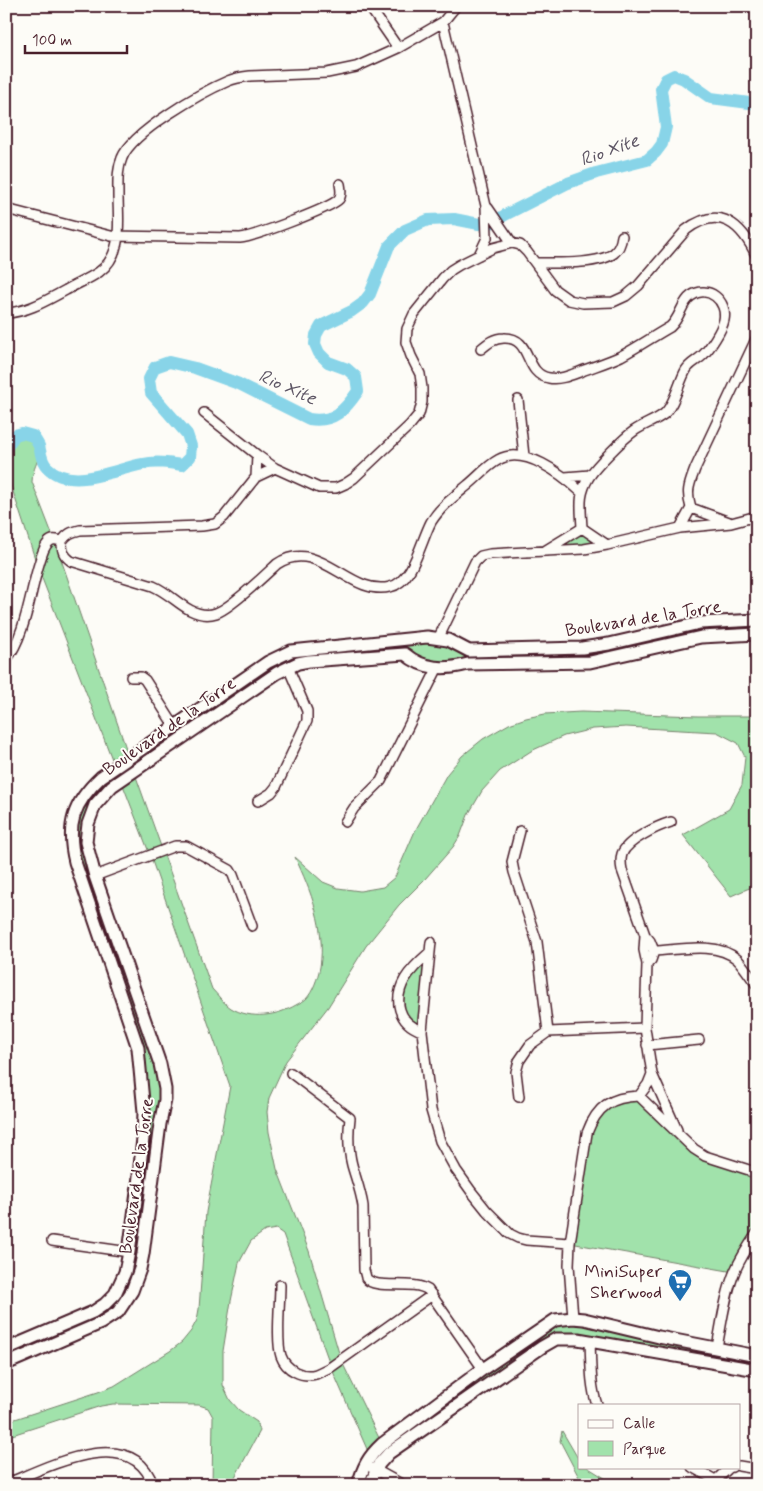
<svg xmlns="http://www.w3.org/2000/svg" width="763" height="1491" viewBox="0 0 763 1491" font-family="Mynerve,sans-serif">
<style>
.green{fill:#a1e2ab;stroke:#76806b}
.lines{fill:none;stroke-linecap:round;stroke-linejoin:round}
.river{stroke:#88d4e8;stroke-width:12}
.street-casing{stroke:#4a1f2b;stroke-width:12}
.secondary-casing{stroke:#4a1f2b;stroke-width:15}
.street{stroke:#fdfcf7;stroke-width:9}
.secondary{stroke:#fdfcf7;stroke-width:11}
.labels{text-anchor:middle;stroke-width:4;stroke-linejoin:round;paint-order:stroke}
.street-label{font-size:18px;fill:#4a1f2b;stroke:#fdfcf7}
.poi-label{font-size:18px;fill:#4a1f2b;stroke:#fdfcf7;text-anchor:end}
.water-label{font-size:19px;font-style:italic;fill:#5d5564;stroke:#fdfcf7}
</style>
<rect width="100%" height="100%" fill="#fdfcf7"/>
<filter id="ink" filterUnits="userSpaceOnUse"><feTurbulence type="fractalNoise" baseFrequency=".02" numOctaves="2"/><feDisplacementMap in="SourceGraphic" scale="10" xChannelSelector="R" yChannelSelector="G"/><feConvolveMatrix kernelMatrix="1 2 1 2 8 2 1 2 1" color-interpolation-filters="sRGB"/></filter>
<g filter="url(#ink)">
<!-- green -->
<path class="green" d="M22,433L33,436C47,459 33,459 32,482L54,539L129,757L280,656L419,637L469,651L582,648L700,623L757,620V634L715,636L602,660L452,668L405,654L298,663L134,771L212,989C218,995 223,1003 231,1008C251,1020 277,1016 296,1005C299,1003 304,1001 306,999C313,992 318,977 320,967C326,929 311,891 295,857L323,882L338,888L360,891L383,887L395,877L415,831L447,774L462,756L483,739L509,724L526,718L545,714L581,712L698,716H757V886L747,889L731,896L683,835L729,809L742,785L745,757L738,743L717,732L626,727L593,729L564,736L531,751L500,771L482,791L468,815L460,836L453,847L425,879L399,905L366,946L328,1007L286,1061L269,1098L267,1112L269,1132L277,1169L309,1251L341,1360L382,1444L562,1318L757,1356V1370L556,1339L379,1464L389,1478L391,1485H358L370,1456L331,1367L283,1234L276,1229L265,1231L251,1241L239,1263L231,1301L223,1351V1385L230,1400L239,1410L257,1422L260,1431L235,1477L234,1485H212L213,1417L208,1408L199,1405L113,1404L101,1406L6,1437V1422L98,1392L114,1386L170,1351L182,1342L191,1331L197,1320L199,1309L206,1212L230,1086L150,855L121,780L103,794L86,842L163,1076L143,1254L118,1312L6,1364V1349L93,1312L120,1285L143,1138L138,1048L75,862L73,816L115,767L38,568L6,470V448L15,435Z
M582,528L607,545L543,551Z
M429,953L422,1031L400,1011L402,986Z
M639,1096L694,1149L757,1177V1233L734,1272L570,1243L587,1133L598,1111Z
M562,1431L579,1460V1467H587L616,1485H583L560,1441Z"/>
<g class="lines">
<!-- river -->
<path class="river" d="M6,448L15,435L22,433L33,436C35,439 37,442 39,446C41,453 41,461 47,467C71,492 115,469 143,464C156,461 169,463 182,465L190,457L191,446L187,434L151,393L149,379L155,367L169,362L195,368L239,384L309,419C334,423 345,410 358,391L356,377L347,369L328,362L319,353L315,344L316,335L321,326L352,311L363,303L370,294L389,246L405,230L428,220L454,219L479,224L494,222L505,215L568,183L596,173L647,160L656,152L662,144L666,127L661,89L666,79L674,75L684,79L711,98L757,104"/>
<!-- street casing -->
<g class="street-casing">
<path id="street" d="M369,6L398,48
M443,22L486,206L487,238L479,255
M488,208L512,243
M6,209L111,236L240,238C253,237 331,208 339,199C342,195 341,189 340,184
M536,263C555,263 599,265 614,253C619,249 621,243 622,236
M6,313C28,312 47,300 66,290C76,284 89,279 99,272C124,254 118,221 118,195C118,182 117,170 122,158C132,132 202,92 228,81C235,78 242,77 250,76L327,73L356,67L398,48L443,22L456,6
M481,349C488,343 494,338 504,338C533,337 523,374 549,378C560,380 571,375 582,371C595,366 608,362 621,356C638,347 654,336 670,327C681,317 681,303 691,296C708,284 728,301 724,320C722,330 710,348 703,355C697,361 690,363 686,370C679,382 674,406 664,414C655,421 644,424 634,431C624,438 596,466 589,477C578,495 581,507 582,528
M518,400L524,456
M204,413L257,455L275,468L319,488H336L345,484L354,478L410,425L419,414L422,402V388L420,374L411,356L406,342L407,329L414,314L443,278L451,270L459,265L493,248L512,243L520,245L527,252L555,290L569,300L583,303L613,302L626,296L638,286L686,230C720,204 742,225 757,257
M256,477L257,455
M565,477L590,475
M691,508C686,491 689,485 695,469L757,337
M691,508L729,522
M582,528L607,545
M680,528L691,508
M62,541C62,551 63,555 71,561L153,586C167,592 177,603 190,610C198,614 207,616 216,613C231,608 264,576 277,564C319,536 349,597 390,587C413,582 421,541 431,522C440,507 455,496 468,485C478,477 487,466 498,460C524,445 562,474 581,492
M62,541C67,534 71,532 80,530L202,526L215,524L224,517L256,477L275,468
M546,550L582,528
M439,637L475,562L481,556L490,554L584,549L607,545L680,528L731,523L757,516
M6,660C25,637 30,593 39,564C41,558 43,548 48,543C52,538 57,540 62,541
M131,677H141L145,680L175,727
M258,801L271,793L276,787L307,721V711L288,667
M345,822L354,808L381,781L437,669
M520,831L512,862L514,872L537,942L548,1032
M95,876L175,846H186L230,870L233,875L252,926
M431,942L422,1031L431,1110L440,1141L456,1170L471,1191L487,1211L510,1234L518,1238L526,1240L570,1243
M654,951C679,950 716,941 737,959C744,966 750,976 756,984
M647,964L651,960L654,951L650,941L645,935L622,870C621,865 620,860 622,854C627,840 658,826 671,822
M422,1031C398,1023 393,1000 405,979C411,969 421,960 429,953
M647,1045L699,1040
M291,1073L350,1118C348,1134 348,1149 352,1165C356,1179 361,1192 363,1206L364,1270C364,1270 366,1277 366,1278C376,1291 412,1279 428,1290L483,1369
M652,1074L677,1130
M639,1096L648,1084L652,1074L645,1028L647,964L644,950L645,935
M519,1097L516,1072L519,1061L530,1045L548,1032L645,1028
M52,1241L129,1252
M280,1285C280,1302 276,1341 281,1356C286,1370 302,1378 316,1374C321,1372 326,1369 331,1367L432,1295
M573,1318L569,1265L570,1243L587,1133C597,1106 611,1097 639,1096L694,1149L705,1156L749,1170L757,1177
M590,1341C591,1362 590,1384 597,1405
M717,1347C722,1322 725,1295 735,1271C741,1257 749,1245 757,1233
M739,1466L757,1469
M692,1467L724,1485
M372,1468L403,1485
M716,1480L729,1468L732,1467
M6,1484C45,1468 132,1422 153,1485"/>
</g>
<!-- secondary casing -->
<g class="secondary-casing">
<path id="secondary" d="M6,1349L93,1312L105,1304L115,1294L125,1272L129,1252L138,1185L143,1138L144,1112L138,1048L75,862C66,825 73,803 101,777L268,662L291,651L301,650L427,637L448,640L469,651L582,648L609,644L700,623L757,620
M6,1364L101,1323L118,1312L132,1291L140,1269L143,1254L160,1124L165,1100V1089L160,1064L95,876L86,842L88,824L95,805L112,786L277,673L298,663L309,661L405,654C424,670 445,670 468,664L590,662L701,637L757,634
M358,1485C363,1467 368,1457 382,1444L483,1369L555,1320L573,1318L584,1319L659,1337L757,1356
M370,1485L379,1464L389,1453L542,1347L556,1339H578L757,1370"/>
</g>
<!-- street -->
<use href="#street" class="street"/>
<!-- secondary -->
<use href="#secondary" class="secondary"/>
</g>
</g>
<!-- icons -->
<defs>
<g id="supermarket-pin" transform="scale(1.25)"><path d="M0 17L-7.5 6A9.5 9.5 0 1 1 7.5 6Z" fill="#1f6fb2" stroke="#fdfcf7"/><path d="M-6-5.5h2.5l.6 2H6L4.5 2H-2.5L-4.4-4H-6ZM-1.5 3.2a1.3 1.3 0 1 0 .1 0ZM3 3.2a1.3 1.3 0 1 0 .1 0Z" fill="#fff"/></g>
</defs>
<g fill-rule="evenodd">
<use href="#supermarket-pin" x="680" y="1281"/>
</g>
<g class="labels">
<!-- street labels -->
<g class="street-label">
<text transform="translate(643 618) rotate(-9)" y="6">Boulevard de la Torre</text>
<text transform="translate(169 726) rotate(-35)" y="6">Boulevard de la Torre</text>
<text transform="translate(136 1176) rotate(-82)" y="6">Boulevard de la Torre</text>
</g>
<!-- poi labels -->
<g class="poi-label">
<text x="662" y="1277">MiniSuper<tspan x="662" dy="21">Sherwood</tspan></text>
</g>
<!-- water labels -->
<g class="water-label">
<text transform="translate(609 149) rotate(-20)" y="7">Rio Xite</text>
<text transform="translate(288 386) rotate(24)" y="7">Rio Xite</text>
</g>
</g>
<!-- margin -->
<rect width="763" height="1491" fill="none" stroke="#fdfcf7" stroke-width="25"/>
<rect x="12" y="12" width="738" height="1466" fill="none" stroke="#4a1f2b" stroke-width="2" filter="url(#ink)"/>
<!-- legend -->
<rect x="578" y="1404" width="162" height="65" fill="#fdfcf7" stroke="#b5a4a5"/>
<rect x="588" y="1420" width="25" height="8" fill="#fdfcf7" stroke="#b5a4a5"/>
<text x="623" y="1428" font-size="15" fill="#4a1f2b">Calle</text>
<rect x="588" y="1441" width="25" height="15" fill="#a1e2ab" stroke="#b5a4a5"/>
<text x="623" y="1454" font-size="15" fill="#4a1f2b">Parque</text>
<!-- scale -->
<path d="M25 45v8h102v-8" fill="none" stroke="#4a1f2b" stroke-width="2.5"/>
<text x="32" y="45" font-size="15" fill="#4a1f2b" stroke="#fdfcf7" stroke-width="4" paint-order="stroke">100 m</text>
</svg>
